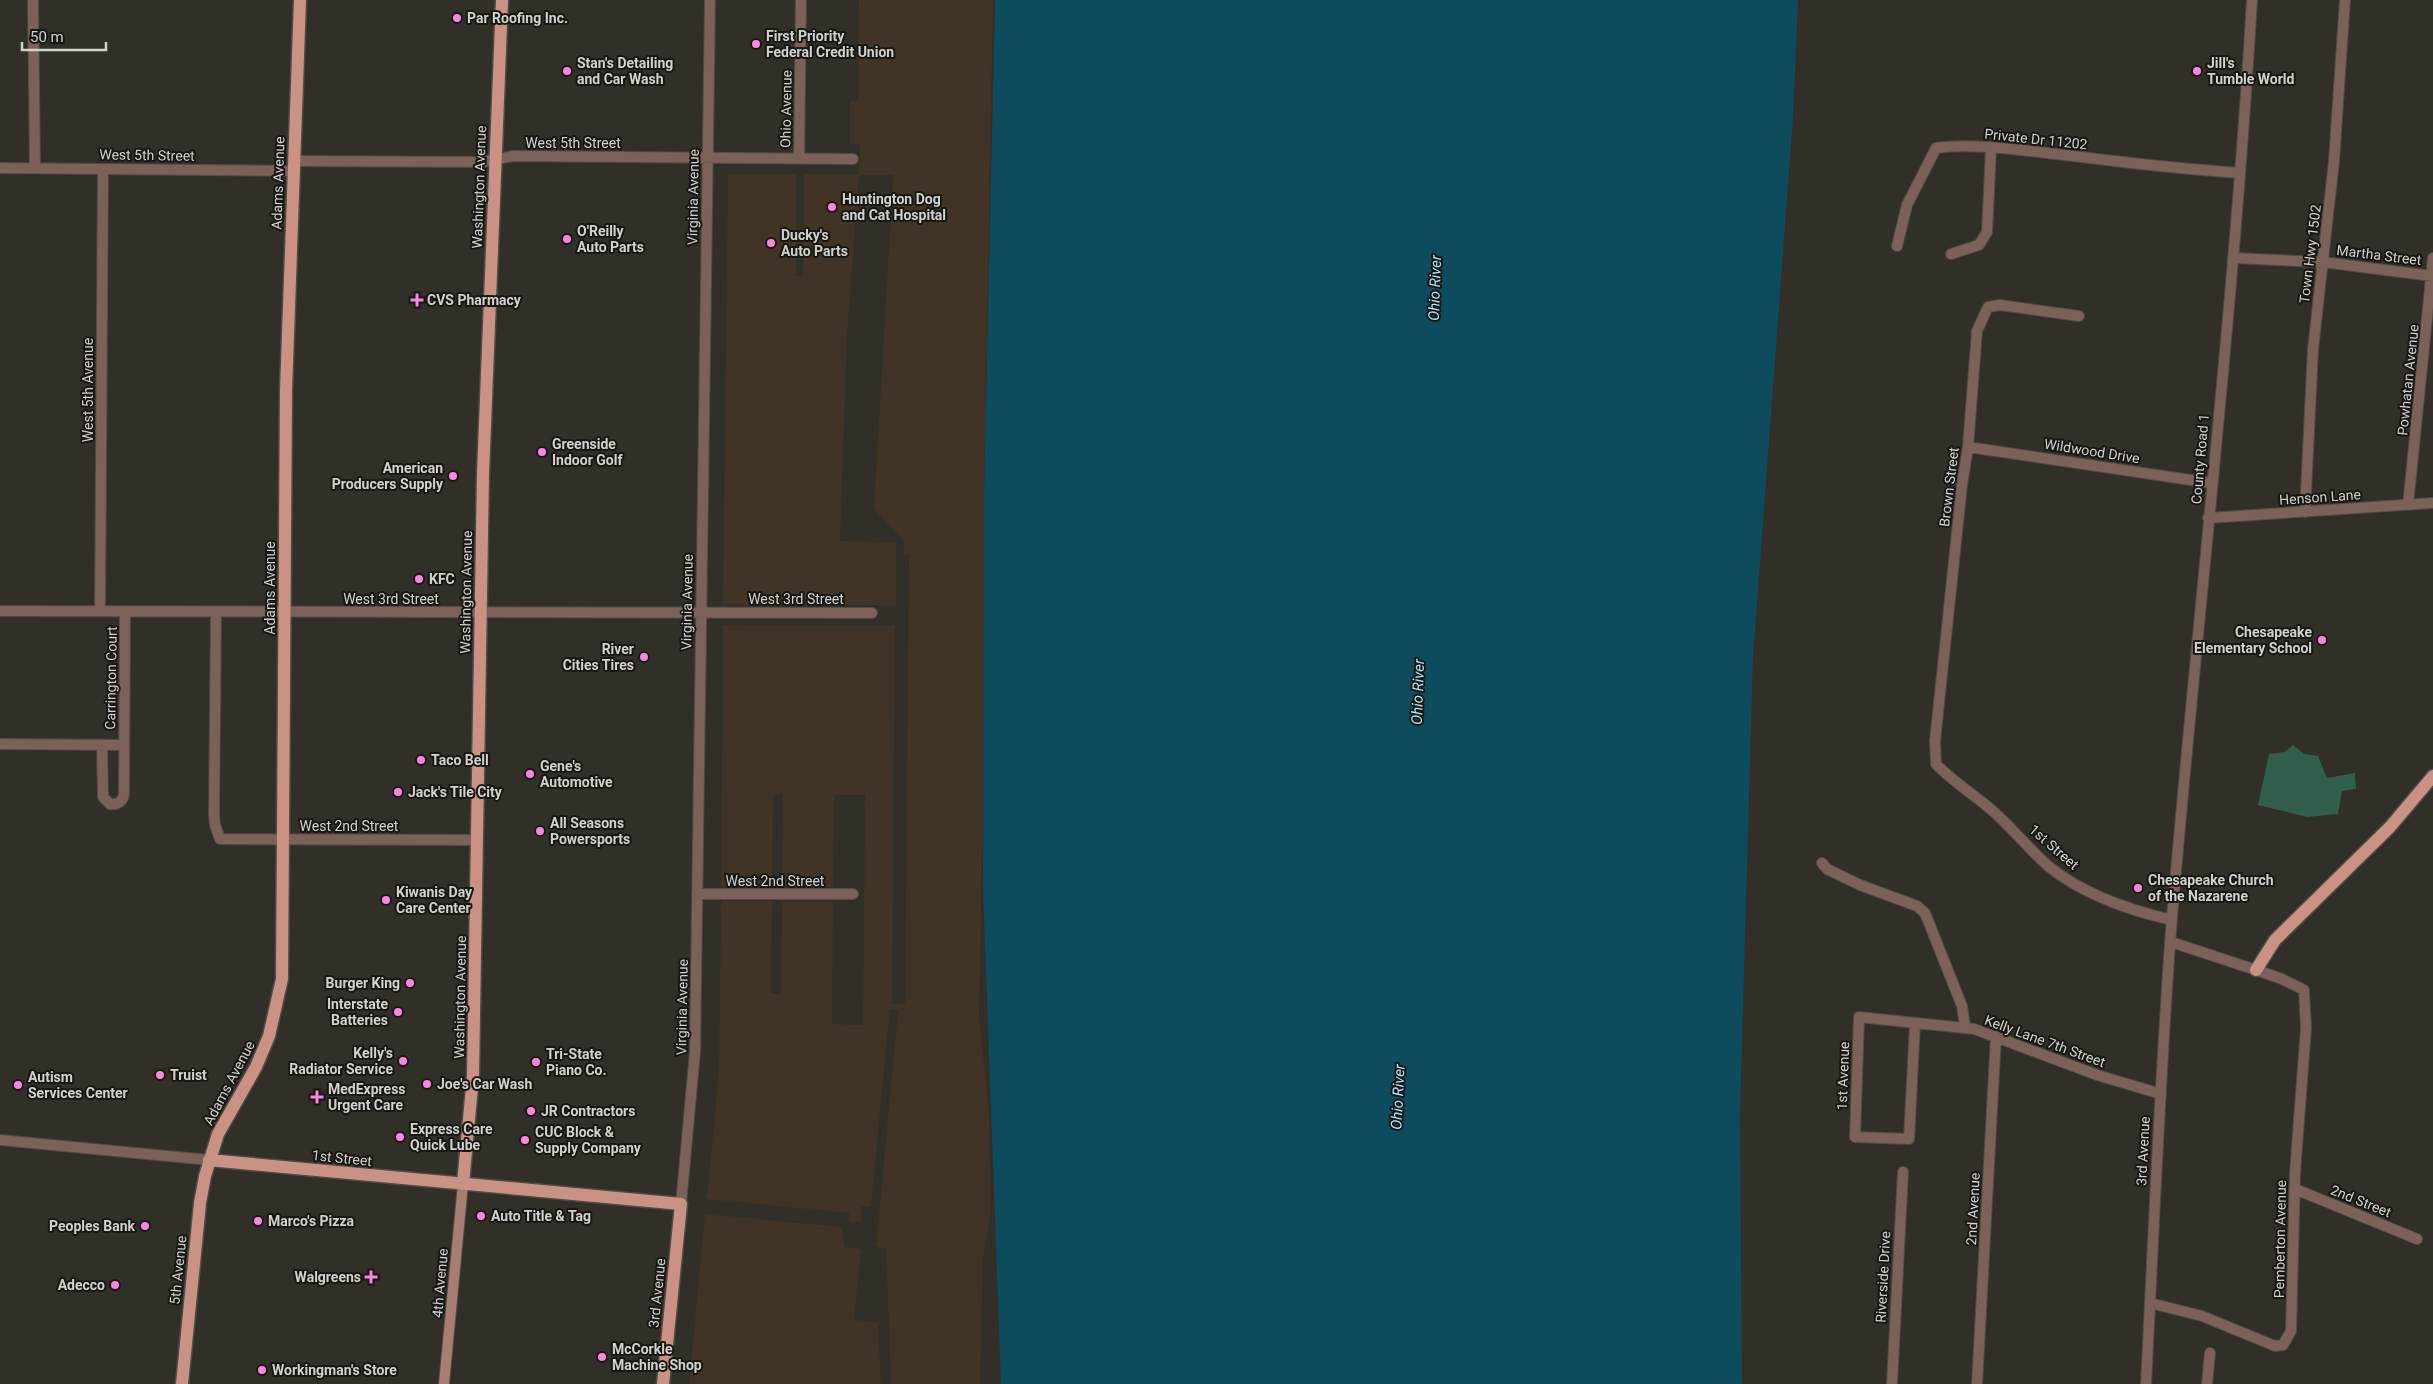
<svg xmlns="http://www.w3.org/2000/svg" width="2433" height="1384" viewBox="0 0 2433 1384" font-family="Roboto,sans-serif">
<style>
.industrial{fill:#413326}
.green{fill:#325f4c}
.water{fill:#0e4b5d}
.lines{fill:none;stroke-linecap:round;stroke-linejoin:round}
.minor-casing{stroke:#4f4b46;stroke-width:12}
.tertiary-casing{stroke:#4f4b46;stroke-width:12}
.secondary-casing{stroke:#4f4b46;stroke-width:12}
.primary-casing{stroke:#4f4b46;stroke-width:15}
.minor{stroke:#7c615a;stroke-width:10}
.tertiary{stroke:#7c615a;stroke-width:10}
.secondary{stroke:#a87d72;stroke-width:10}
.primary{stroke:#c99284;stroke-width:12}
.poi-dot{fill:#fe85df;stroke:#181714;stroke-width:2}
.labels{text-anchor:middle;stroke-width:4;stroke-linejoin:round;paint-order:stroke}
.poi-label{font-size:14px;font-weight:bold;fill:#d3d1cc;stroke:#181714;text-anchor:start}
.street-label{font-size:14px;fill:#d3d1cc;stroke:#181714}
.water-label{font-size:15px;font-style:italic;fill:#abe6fd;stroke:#181714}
</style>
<rect width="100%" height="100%" fill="#322e28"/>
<!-- industrial -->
<path class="industrial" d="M859,0H993L984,493L983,819L979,1016L989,1111L991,1210L983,1259L980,1384H891L886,1248L876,1247L898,1010H890L871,1206H862L861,1222L849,1221V1213L707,1199L719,1070L721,901H772L771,993L781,994L782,902H833L832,1024L863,1025L865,795H834L833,887L782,886L783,794L773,795L772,886H721L723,625L895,626L892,1004H905L909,555H904V541L874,509L893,175H859L847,336L840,541L896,542V606L723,604L728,174H796V276H803L804,174H859L860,144H850V101H858Z
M705,1214L842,1227L845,1247L861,1249L854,1320L878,1323L881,1384H689Z"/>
<!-- green -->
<path class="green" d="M2293,745L2304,754L2318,756L2327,778L2355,773L2356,789L2342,791L2338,814L2307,817L2258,805L2269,754L2284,752Z"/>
<!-- water -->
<path class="water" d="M995,0H1798L1793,118L1753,657L1740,1115L1742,1384H1001L983,889L984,493Z"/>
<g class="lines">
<!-- minor casing -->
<g class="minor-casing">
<path id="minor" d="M33,0L35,168
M799,158L801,0
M293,161L482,162L513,156L853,159
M1897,246L1907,205L1936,148C1973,142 2034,152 2073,156C2128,163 2184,169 2240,173
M1951,254L1979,245L1987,232L1991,149
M2233,258L2322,262L2432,276
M2079,316L2000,305L1988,307L1977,331L1968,447L1962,485L1935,741L1936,764C1953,782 1975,795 1994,812C2013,829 2029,849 2048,866C2084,895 2128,910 2172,920
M1968,447L2211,483
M2408,505L2433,258
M2305,512L2313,349L2334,161L2345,0
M2208,518L2433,503
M0,611C291,613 581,611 872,613
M100,611L103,169
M216,612L214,814L215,825L220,839L477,840
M0,744L124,745
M102,745L103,797L110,804C117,805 123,802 124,794L125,611
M1822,863L1827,869L1860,885L1917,906L1925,913L1962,1006L1965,1027
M697,894H853
M1915,1024L1909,1139L1855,1137L1859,1017L1974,1029L2097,1075L2161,1094
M2295,1189L2417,1239
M681,1204L695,1052L710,0
M2150,1303L2202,1316L2275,1346L2283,1345L2291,1331L2295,1173L2306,1028L2304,990L2282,979L2256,970
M1892,1384L1903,1172
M1977,1384L1996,1036
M2207,1384L2210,1353"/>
</g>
<!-- tertiary casing -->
<g class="tertiary-casing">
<path id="tertiary" d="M0,168L293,171
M2171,942L2256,970
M0,1140L209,1160
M2146,1384C2154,1228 2160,1073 2172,917C2198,612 2234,306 2252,0"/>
</g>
<!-- secondary casing -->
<g class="secondary-casing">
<path id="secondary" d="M444,1384L463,1184"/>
</g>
<!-- primary casing -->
<g class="primary-casing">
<path id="primary" d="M2256,970L2275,940L2390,827L2433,776
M209,1160L681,1204L663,1384
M463,1184L473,1076L483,474L502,0
M182,1384L200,1203L205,1176L218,1134L256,1067L269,1036L282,979L286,391L300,0"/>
</g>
<!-- minor -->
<use href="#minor" class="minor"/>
<!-- tertiary -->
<use href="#tertiary" class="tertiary"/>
<!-- secondary -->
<use href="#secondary" class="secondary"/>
<!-- primary -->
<use href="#primary" class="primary"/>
</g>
<!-- markers -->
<g class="poi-dot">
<circle cx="457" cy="18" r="5"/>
<circle cx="756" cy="44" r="5"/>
<circle cx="567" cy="71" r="5"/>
<circle cx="2197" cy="71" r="5"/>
<circle cx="832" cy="207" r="5"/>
<circle cx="567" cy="239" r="5"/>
<circle cx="771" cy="243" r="5"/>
<path d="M414.5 292.5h5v5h5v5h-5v5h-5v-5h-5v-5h5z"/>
<circle cx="542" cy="452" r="5"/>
<circle cx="453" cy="476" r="5"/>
<circle cx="419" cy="579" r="5"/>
<circle cx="2322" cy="640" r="5"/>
<circle cx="644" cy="657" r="5"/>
<circle cx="421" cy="760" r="5"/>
<circle cx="530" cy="774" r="5"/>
<circle cx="398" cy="792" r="5"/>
<circle cx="540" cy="831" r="5"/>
<circle cx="2138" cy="888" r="5"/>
<circle cx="386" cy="900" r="5"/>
<circle cx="410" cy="983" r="5"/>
<circle cx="398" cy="1012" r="5"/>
<circle cx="403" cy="1061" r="5"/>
<circle cx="536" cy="1062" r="5"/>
<circle cx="160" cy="1075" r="5"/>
<circle cx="427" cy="1084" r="5"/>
<circle cx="18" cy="1085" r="5"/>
<path d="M314.5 1089.5h5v5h5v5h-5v5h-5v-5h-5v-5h5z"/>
<circle cx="531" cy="1111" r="5"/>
<circle cx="400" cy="1137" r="5"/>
<circle cx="525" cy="1140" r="5"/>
<circle cx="481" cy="1216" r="5"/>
<circle cx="258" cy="1221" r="5"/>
<circle cx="145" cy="1226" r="5"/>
<path d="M368.5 1269.5h5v5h5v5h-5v5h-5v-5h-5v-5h5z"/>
<circle cx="115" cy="1285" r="5"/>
<circle cx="602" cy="1357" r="5"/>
<circle cx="262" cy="1370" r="5"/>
</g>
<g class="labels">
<!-- poi labels -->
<g class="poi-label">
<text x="467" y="23">Par Roofing Inc.</text>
<text x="766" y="41">First Priority<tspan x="766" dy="16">Federal Credit Union</tspan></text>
<text x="577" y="68">Stan's Detailing<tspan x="577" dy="16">and Car Wash</tspan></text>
<text x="2207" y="68">Jill's<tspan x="2207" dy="16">Tumble World</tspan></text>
<text x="842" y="204">Huntington Dog<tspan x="842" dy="16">and Cat Hospital</tspan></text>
<text x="577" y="236">O'Reilly<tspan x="577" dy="16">Auto Parts</tspan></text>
<text x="781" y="240">Ducky's<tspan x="781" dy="16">Auto Parts</tspan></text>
<text x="427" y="305">CVS Pharmacy</text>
<text x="552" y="449">Greenside<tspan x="552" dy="16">Indoor Golf</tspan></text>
<text x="443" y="473" text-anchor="end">American<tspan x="443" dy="16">Producers Supply</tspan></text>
<text x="429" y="584">KFC</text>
<text x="2312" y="637" text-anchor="end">Chesapeake<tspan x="2312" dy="16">Elementary School</tspan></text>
<text x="634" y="654" text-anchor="end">River<tspan x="634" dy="16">Cities Tires</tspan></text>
<text x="431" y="765">Taco Bell</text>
<text x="540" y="771">Gene's<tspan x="540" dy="16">Automotive</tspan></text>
<text x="408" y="797">Jack's Tile City</text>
<text x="550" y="828">All Seasons<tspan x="550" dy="16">Powersports</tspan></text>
<text x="2148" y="885">Chesapeake Church<tspan x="2148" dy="16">of the Nazarene</tspan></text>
<text x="396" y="897">Kiwanis Day<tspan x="396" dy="16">Care Center</tspan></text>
<text x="400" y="988" text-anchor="end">Burger King</text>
<text x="388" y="1009" text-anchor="end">Interstate<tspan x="388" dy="16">Batteries</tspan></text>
<text x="393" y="1058" text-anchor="end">Kelly's<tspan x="393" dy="16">Radiator Service</tspan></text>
<text x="546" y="1059">Tri-State<tspan x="546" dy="16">Piano Co.</tspan></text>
<text x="170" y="1080">Truist</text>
<text x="28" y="1082">Autism<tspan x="28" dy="16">Services Center</tspan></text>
<text x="437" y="1089">Joe's Car Wash</text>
<text x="328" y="1094">MedExpress<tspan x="328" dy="16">Urgent Care</tspan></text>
<text x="541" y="1116">JR Contractors</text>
<text x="410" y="1134">Express Care<tspan x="410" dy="16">Quick Lube</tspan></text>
<text x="535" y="1137">CUC Block &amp;<tspan x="535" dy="16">Supply Company</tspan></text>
<text x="491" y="1221">Auto Title &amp; Tag</text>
<text x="268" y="1226">Marco's Pizza</text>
<text x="135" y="1231" text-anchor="end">Peoples Bank</text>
<text x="361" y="1282" text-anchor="end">Walgreens</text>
<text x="105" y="1290" text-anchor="end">Adecco</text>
<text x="612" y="1354">McCorkle<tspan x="612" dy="16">Machine Shop</tspan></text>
<text x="272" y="1375">Workingman's Store</text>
</g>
<!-- street labels -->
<g class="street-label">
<text transform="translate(786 109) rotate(-89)" y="5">Ohio Avenue</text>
<text transform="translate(2036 139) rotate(6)" y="5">Private Dr 11202</text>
<text x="573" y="148">West 5th Street</text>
<text transform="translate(147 155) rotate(1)" y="5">West 5th Street</text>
<text transform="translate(278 183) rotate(-88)" y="5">Adams Avenue</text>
<text transform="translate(479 187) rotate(-88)" y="5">Washington Avenue</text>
<text transform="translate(693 197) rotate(-89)" y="5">Virginia Avenue</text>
<text transform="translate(2310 254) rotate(-83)" y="5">Town Hwy 1502</text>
<text transform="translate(2379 255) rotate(7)" y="5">Martha Street</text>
<text transform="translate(2408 380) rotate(-84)" y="5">Powhatan Avenue</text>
<text transform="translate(88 390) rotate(-90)" y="5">West 5th Avenue</text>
<text transform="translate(2092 451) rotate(9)" y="5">Wildwood Drive</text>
<text transform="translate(2200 459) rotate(-85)" y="5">County Road 1</text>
<text transform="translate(1949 487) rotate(-83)" y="5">Brown Street</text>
<text transform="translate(2320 497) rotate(-4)" y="5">Henson Lane</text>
<text transform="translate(270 588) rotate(-90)" y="5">Adams Avenue</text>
<text transform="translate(466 592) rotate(-89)" y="5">Washington Avenue</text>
<text x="391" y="604">West 3rd Street</text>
<text x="796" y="604">West 3rd Street</text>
<text transform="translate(687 602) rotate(-89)" y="5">Virginia Avenue</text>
<text transform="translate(111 678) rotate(-89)" y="5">Carrington Court</text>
<text x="349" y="831">West 2nd Street</text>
<text transform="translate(2054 847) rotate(41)" y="5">1st Street</text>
<text x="775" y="886">West 2nd Street</text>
<text transform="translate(460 997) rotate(-89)" y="5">Washington Avenue</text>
<text transform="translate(682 1007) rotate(-89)" y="5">Virginia Avenue</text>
<text transform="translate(2045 1041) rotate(20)" y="5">Kelly Lane 7th Street</text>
<text transform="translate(1843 1076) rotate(-88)" y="5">1st Avenue</text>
<text transform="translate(229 1083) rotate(-62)" y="5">Adams Avenue</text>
<text transform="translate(2143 1151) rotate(-87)" y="5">3rd Avenue</text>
<text transform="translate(342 1158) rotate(6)" y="5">1st Street</text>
<text transform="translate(2361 1201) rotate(22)" y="5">2nd Street</text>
<text transform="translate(1973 1209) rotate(-87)" y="5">2nd Avenue</text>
<text transform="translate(2280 1239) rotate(-89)" y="5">Pemberton Avenue</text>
<text transform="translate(178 1270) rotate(-84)" y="5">5th Avenue</text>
<text transform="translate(1883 1277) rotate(-87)" y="5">Riverside Drive</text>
<text transform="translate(440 1283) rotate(-85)" y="5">4th Avenue</text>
<text transform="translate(657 1293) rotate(-84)" y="5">3rd Avenue</text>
</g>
<!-- water labels -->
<g class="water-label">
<text transform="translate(1435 288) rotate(-88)" y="5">Ohio River</text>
<text transform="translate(1418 692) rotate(-88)" y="5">Ohio River</text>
<text transform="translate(1398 1097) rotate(-87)" y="5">Ohio River</text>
</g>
</g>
<!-- scale -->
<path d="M22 42v8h84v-8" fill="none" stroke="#d3d1cc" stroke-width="2.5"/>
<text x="30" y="42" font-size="15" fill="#d3d1cc" stroke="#181714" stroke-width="4" paint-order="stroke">50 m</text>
</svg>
